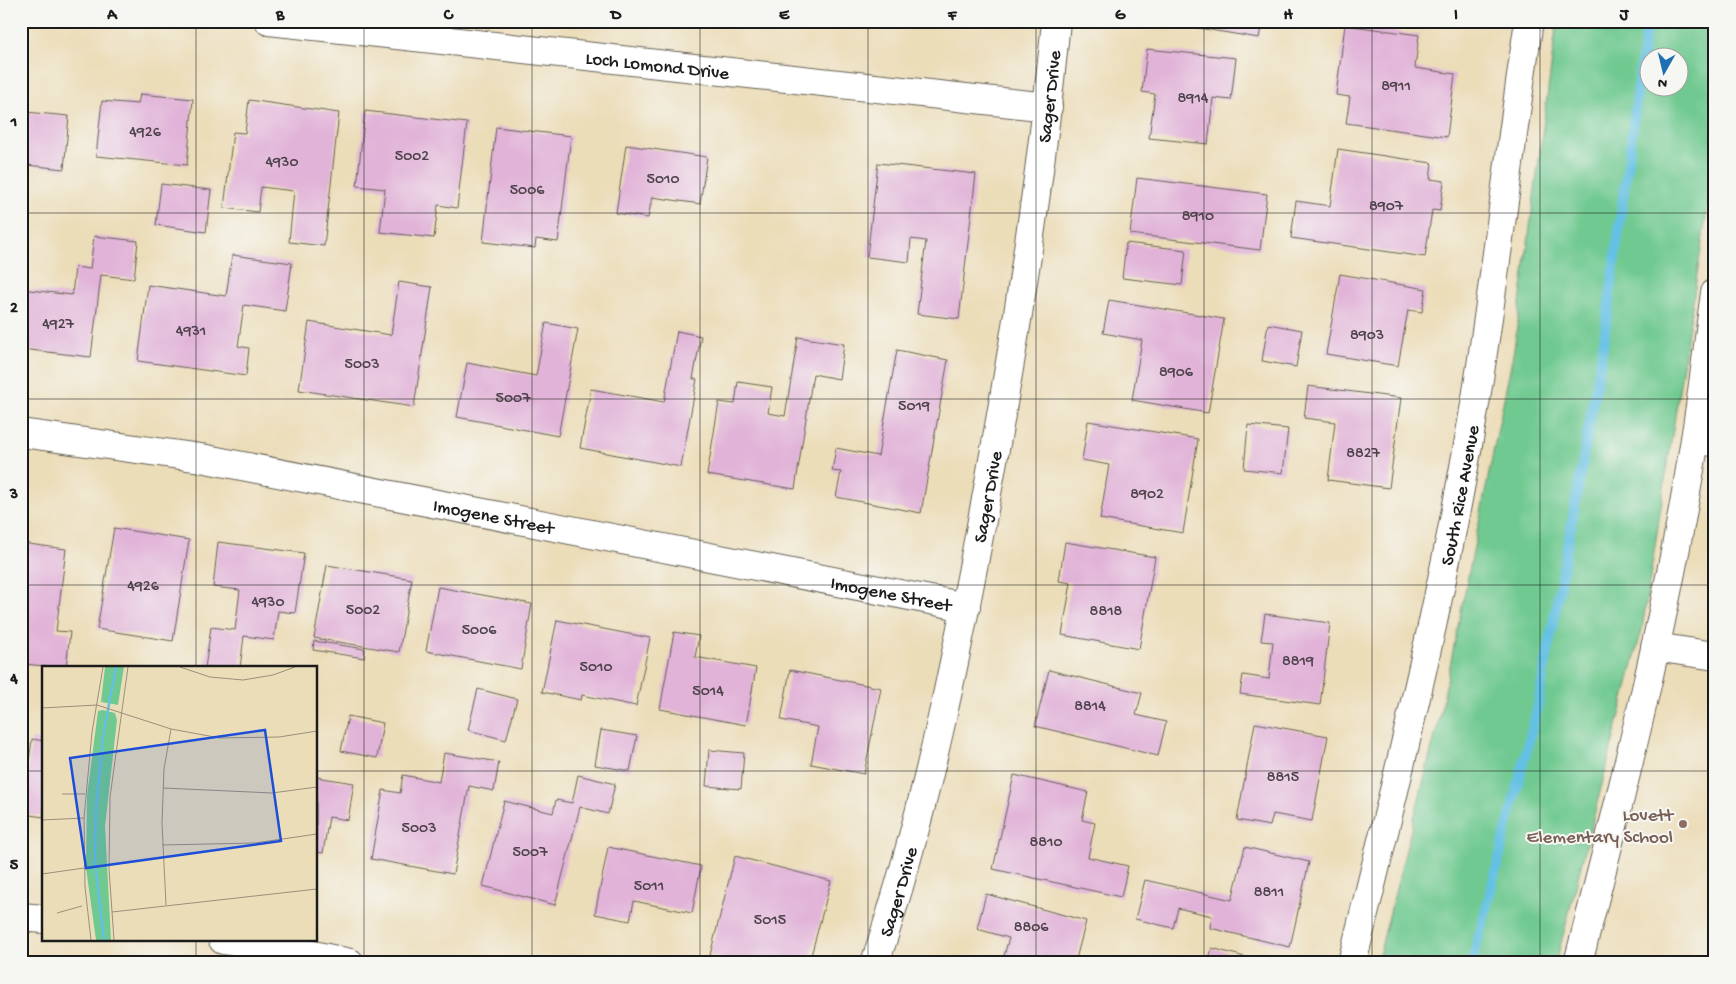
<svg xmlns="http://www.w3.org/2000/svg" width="1736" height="984" viewBox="0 0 1736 984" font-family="'Gochi Hand',sans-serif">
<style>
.green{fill:#70c990;stroke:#467256;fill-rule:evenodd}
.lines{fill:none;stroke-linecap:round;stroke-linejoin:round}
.stream{stroke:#65c1e3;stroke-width:10}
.building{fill:#e1b3d8}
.minor-casing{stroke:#656053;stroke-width:30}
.major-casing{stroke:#656053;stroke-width:30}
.minor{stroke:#fff;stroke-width:28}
.major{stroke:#fff;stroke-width:28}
.grid{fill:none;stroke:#1c1c1c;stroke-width:1;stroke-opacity:0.55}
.education-dot{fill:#8d6e63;stroke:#f6f6f2;stroke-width:2}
.labels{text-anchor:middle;stroke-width:4;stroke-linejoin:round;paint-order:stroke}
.number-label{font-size:16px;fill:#4d424b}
.street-label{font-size:19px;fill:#1c1c1c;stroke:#f6f6f2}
.education-label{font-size:19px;fill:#785e54;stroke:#f6f6f2;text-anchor:end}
.inset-river{fill:none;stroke:#65c1e3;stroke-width:2.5}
.inset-road{fill:none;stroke:#99907a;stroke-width:1}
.view{fill:#1d4ed8;fill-opacity:0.15;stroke:#1d4ed8;stroke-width:2.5}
.inset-edge{fill:none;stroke:#1c1c1c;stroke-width:2.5}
.neatline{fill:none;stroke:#1c1c1c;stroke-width:2}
.grid-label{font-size:16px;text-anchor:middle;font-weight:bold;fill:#1c1c1c}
</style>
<rect width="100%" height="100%" fill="#f6f6f2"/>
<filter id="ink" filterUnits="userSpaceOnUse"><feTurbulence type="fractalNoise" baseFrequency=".02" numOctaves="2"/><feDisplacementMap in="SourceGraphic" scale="10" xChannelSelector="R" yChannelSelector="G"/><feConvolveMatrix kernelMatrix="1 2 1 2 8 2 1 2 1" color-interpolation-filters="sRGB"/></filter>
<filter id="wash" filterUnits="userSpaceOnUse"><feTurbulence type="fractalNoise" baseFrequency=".0096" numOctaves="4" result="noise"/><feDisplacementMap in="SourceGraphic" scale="20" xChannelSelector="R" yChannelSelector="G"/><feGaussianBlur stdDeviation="1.12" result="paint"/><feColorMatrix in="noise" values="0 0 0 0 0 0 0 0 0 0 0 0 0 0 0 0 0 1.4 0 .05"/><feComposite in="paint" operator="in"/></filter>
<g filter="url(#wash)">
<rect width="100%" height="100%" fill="#ecddb9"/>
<!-- green -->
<path class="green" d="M1557,21H1715V150L1709,198L1642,629L1556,963H1377L1439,720L1514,349ZM1648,58H1678V88H1648Z"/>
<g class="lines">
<!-- stream -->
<path class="stream" d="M1472,963L1537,710L1575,505L1603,347L1647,21"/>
</g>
<g id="blocks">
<!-- building -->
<path class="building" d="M1174,21H1262L1259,38L1174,24Z
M1345,25L1419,35L1415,68L1455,74L1447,137L1346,123L1350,97L1336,95Z
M1147,49L1236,58L1231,100L1213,98L1208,144L1149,138L1155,94L1142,92Z
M21,92H28L26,112L69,116L64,169L27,165L25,184H21Z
M140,94L193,99L187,165L96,156L102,101L138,104Z
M249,100L339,113L324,246L289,242L294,191L261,187L258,212L224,208L233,132L245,133Z
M365,111L467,123L457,208L438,205L434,238L380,232L385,189L357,186Z
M496,127L571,136L558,242L536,239L535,248L483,242Z
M626,145L707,157L700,204L652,197L648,218L616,213Z
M1338,149L1432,163L1430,179L1444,181L1440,211L1432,210L1425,257L1291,238L1296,201L1330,206Z
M878,163L976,174L959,319L917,314L926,241L911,239L909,262L867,257Z
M1137,178L1267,194L1260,250L1130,234Z
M161,184L211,190L206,232L156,225Z
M94,236L138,241L134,279L101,275L91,357L21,349V289L72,295L75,267L90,269Z
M1126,243L1186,250L1182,285L1122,278Z
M232,255L292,263L285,311L244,305L238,346L249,348L246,376L138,361L148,285L226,296Z
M1340,274L1426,289L1422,312L1408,310L1398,366L1326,354Z
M399,282L432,287L414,407L299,390L309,322L391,335Z
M1109,300L1224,319L1208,413L1132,400L1142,340L1103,333Z
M546,323L578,329L558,436L457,417L467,363L536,376Z
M1268,324L1302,330L1296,367L1262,361Z
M677,331L701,336L693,379H697L681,467L580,448L591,389L664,402Z
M798,337L844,344L839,379L813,374L795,489L707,475L719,402L735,404L738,382L772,387L768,413L785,416Z
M897,350L948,360L921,513L836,497L841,472L832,471L836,448L878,456Z
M1308,386L1401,398L1389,488L1328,480L1335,422L1304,418Z
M1088,421L1198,439L1183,533L1100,519L1109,465L1082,460Z
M1248,425L1288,429L1283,473L1244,469Z
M114,528L189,540L173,641L97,629Z
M218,542L304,553L295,613L278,611L274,640L244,636L240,668H205L211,627L235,630L240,590L213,587Z
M1065,542L1155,557L1139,649L1062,635L1071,583L1059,581Z
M21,543L66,549L56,631L70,632L66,668L24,664L28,630L21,629Z
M327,565L412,579L399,652L314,638Z
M438,587L532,604L521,669L426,651Z
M1265,614L1330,623L1320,705L1240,694L1243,675L1269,679L1273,642L1261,641Z
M557,620L650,638L636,706L582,695L581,700L542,692Z
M674,632L699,636L695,657L756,668L746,725L660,709Z
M314,641L365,649L364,658L313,650Z
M790,670L881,688L864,774L811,764L818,727L781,720Z
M1049,670L1142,693L1136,715L1166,722L1158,756L1035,726Z
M478,689L517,699L506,740L468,730Z
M348,716L383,723L377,758L341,751Z
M1255,723L1328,736L1312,821L1273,814L1270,826L1237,820Z
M601,730L637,736L630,771L595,765Z
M32,739L44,741V817L22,814Z
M709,750L744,753L741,789L706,786Z
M444,753L499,762L494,791L469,786L453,874L371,859L383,790L400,793L403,775L439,782Z
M578,775L615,784L608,814L580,807L555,905L483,886L504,801L553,813L556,800L572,803Z
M1014,775L1088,792L1082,820L1095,823L1088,857L1128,866L1121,897L993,869Z
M316,777L354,783L348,820L329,817L323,853L316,852Z
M608,847L701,866L692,913L634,901L630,921L595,914Z
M1245,847L1309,862L1290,947L1210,928L1212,916L1178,908L1173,928L1135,919L1145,880L1232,900Z
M735,856L831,881L809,963H741L710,955Z
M986,894L1086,921L1075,963H1002L1009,938L977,929Z
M1212,948L1263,962V963H1208Z"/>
</g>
</g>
<g filter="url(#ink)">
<use href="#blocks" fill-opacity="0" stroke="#656053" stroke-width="1"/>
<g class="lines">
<!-- minor casing -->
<g class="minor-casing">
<g id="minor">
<path id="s1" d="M269,21L1048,107"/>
<path id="s2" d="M21,433L201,458L966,607"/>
<path d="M1695,440L1715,442"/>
<path d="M1655,647L1715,656"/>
<path d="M21,917L44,919"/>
<path d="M223,940L285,949L350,963"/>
<path id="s3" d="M875,963C926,811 957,655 986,499C1015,340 1041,182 1056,21"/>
</g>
</g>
<!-- major casing -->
<g class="major-casing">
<g id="major">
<path id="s4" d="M1352,963C1398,776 1445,588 1476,398C1496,273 1510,147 1529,21"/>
<path d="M1578,963C1623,790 1667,616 1695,439C1703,391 1708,342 1715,293"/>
</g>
</g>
<!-- minor -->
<use href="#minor" class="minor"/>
<!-- major -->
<use href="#major" class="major"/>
</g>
</g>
<!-- grid -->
<path class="grid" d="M196,21V668M364,21V963M532,21V963M700,21V963M868,21V963M1036,21V963M1204,21V963M1372,21V963M1540,21V963M21,213H1715M21,399H1715M21,585H1715M21,771H44M316,771H1715M196,940V963"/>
<!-- markers -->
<circle class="education-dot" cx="1683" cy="824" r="5"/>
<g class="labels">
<!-- number labels -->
<g class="number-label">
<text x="1396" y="90">8911</text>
<text x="1193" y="102">8914</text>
<text x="145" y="136">4926</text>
<text x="412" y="160">5002</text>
<text x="282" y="166">4930</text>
<text x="663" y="183">5010</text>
<text x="527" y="194">5006</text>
<text x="1386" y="210">8907</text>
<text x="1198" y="220">8910</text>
<text x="58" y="328">4927</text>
<text x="191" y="335">4931</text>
<text x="1367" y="339">8903</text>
<text x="362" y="368">5003</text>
<text x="1176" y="376">8906</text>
<text x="513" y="402">5007</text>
<text x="914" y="410">5019</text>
<text x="1363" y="457">8827</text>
<text x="1147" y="498">8902</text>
<text x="143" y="590">4926</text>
<text x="268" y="606">4930</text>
<text x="363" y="614">5002</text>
<text x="1106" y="615">8818</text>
<text x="479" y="634">5006</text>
<text x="1298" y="665">8819</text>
<text x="596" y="671">5010</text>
<text x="708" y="695">5014</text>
<text x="1090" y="710">8814</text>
<text x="1283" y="781">8815</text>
<text x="419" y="832">5003</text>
<text x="1046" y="846">8810</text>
<text x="530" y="856">5007</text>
<text x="649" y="890">5011</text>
<text x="1269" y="896">8811</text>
<text x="770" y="924">5015</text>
<text x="1031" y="931">8806</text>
</g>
<!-- street labels -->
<g class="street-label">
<text dy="7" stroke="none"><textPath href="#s1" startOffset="391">Loch Lomond Drive</textPath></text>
<text dy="7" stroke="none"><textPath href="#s3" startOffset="885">Sager Drive</textPath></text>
<text dy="7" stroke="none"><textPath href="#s4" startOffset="480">South Rice Avenue</textPath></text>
<text dy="7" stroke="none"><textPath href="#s3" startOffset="480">Sager Drive</textPath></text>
<text dy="7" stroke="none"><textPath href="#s2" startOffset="480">Imogene Street</textPath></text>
<text dy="7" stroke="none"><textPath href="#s2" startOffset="885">Imogene Street</textPath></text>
<text dy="7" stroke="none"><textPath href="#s3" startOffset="75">Sager Drive</textPath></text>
</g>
<!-- education labels -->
<g class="education-label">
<text x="1673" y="820">Lovett<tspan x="1673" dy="22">Elementary School</tspan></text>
</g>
</g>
<!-- overview -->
<g transform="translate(42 666)">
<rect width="275" height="275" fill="#ecddb9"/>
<path d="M63,1H82L76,39L59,36ZM61,44L73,47L75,54L63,160L69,274H54L44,202L45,130L56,45Z" fill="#70c990"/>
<path class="inset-river" d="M62,274L53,196L54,143L61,70L74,1"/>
<path class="inset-road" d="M138,1L168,11L201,14L231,9L253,1M0,42L55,39L129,63L178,72L237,71L275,65M121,122L230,127L275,121M20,128H43M0,154L42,152M120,179L213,177L275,168M0,208L42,202M124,239L120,157L122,103L129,63M70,246L275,223M15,247L40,240M49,274L43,221L42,152L50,66L61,1M72,274L67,203L68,131L86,1"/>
<path class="view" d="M223,64L239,175L44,202L28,92Z"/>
<rect width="275" height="275" class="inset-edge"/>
</g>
<!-- margin -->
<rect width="1736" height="984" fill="none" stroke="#f6f6f2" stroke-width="55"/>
<!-- north arrow -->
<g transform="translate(1664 72) rotate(188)"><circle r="24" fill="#f6f6f2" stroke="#9f9f9c"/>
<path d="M0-4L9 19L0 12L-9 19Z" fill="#1f6fb2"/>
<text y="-8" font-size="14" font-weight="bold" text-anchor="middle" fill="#1c1c1c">N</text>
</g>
<rect x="28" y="28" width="1680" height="928" class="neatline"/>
<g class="grid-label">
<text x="112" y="19">A</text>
<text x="280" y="19">B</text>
<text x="448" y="19">C</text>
<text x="616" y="19">D</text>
<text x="784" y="19">E</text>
<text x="952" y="19">F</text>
<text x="1120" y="19">G</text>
<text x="1288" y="19">H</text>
<text x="1456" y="19">I</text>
<text x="1624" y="19">J</text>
<text x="14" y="126">1</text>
<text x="14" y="312">2</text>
<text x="14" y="498">3</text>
<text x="14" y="683">4</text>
<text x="14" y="869">5</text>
</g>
</svg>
